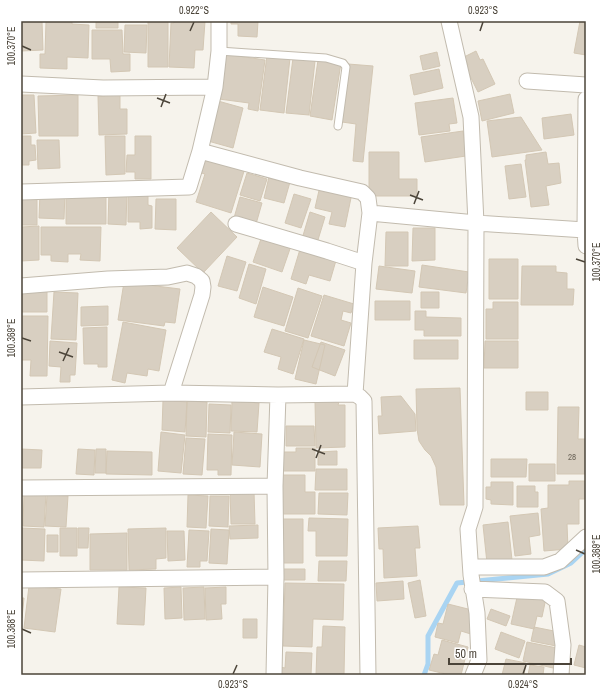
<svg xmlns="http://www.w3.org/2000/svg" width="607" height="696" viewBox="0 0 607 696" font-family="'Archivo Narrow',sans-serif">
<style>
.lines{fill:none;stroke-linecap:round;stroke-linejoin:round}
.stream{stroke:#a9d4f2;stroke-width:5}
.building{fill:#d8cfc1;stroke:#d3c7b4}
.service-casing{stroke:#c2bbae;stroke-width:9}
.minor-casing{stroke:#c2bbae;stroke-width:17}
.service{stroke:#fff;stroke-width:7}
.minor{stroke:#fff;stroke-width:15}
.ticks{fill:none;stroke:#4b4439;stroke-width:1.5}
.labels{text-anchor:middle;stroke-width:4;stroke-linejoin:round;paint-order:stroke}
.number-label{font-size:9px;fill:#6e675b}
.neatline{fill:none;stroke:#4b4439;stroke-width:1.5}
.ticks-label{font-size:10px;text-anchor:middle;fill:#4b4439}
</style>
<rect width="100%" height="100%" fill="#f6f3ec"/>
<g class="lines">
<!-- stream -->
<path class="stream" d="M424,675L428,664V636L457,583L548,574L571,563L586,549"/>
</g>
<!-- building -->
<path class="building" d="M21,21H42L43,50L21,51Z
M46,21H72V24L89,25L88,58L67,57V69L40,68V54H45Z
M96,21H118V28H96Z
M148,21H168V67H148Z
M174,21H205L203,50H195L194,68L169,67L171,23H174Z
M231,21H258L257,37L238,36V24H231Z
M580,21H586V55L574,53Z
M125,25H147L146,53L124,52Z
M92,30H122L123,54H130V71L111,72L110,59H92Z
M476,51L480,60L483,59L495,84L478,92L465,66L468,65L464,57Z
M437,52L440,66L423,70L420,56Z
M225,54L265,60L258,111L248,109L249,103L219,99Z
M267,55L290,58L284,113L260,110Z
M293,58L315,61L309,115L286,113Z
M318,60L341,63L332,120L310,116Z
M348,64L373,66L363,162L353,161L356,124L342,122Z
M439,69L443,88L414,95L410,75Z
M105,90H120V109H127V134L99,135L98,96H105Z
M510,94L514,113L482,121L478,101Z
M21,95H34L36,133L21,134Z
M78,95V136H39L38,96Z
M453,98L457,123L449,124L450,131L419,135L415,103Z
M218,101L243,108L233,148L208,141Z
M571,114L574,135L544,139L542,118Z
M521,117L542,150L492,157L487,121Z
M463,131L466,156L425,162L421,137Z
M21,136H31V145H35L36,160L29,161V165H21Z
M105,136H125V174L106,175Z
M135,136H151V179H135V172H126L127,155H135Z
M37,140H59L60,168L38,169Z
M369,152H399V179H417V196H369Z
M546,152L548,164L559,163L561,183L546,186L549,205L531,207L525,160H526V155Z
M203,156L245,168L231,213L196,202L205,174L198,172Z
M521,164L526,197L509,199L505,166Z
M247,173L267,179L260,201L240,195Z
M269,177L290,182L284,203L264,198Z
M320,186L352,193L345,227L329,224L332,212L315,208Z
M109,191H127L126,225L108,224Z
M128,191H148V205L152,206V228L140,229V222H128Z
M40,192L65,193L64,219L39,218Z
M66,193H106V224H66Z
M21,194H37V225H21Z
M294,194L311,199L301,228L285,223Z
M240,197L262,203L256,224L234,218Z
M156,199H176V230L155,229Z
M211,212L237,237L203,273L177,248Z
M310,212L325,217L317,243L302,239Z
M39,226V260L21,261V227Z
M41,227H101L100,261L80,260L81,254H68V262L51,261V255H41Z
M413,228H435V260L412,261Z
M386,232H408V266H385Z
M263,233L292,243L282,272L253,262Z
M301,246L337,257L330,281L309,275L306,284L291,279Z
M227,256L246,262L237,291L218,286Z
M489,259H518V299H489Z
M249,264L266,269L256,304L239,298Z
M422,265L469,272L466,293L419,287Z
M379,266L415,271L412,293L376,289Z
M522,266H556V272L567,273V289H574L573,305H521Z
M124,282L180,289L175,323L165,322L164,326L118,320Z
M263,287L293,297L284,326L254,317Z
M298,288L322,296L308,338L285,331Z
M21,291H47V312H21Z
M54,292L78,293L76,340L51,339Z
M421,292H439V308H421Z
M324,295L354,304L351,313L343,311L341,320L351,323L344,346L311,336Z
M375,301H410V320H375Z
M493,302H518V339H486V309H493Z
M108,306V325L81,326V307Z
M415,311H426V317L461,318V336H424V330H415Z
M21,316H48L47,376H30L31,360H21Z
M123,322L166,330L159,371L148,369L147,376L127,373L125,383L112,380Z
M107,327V367H98V364H84L83,328Z
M272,329L304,339L293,374L278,369L281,357L264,352Z
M304,340L325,345L316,384L295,379Z
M414,340H458V359H414Z
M50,341L77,343L75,375H70V382H60L61,367L49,366Z
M485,341H518V368H484Z
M321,342L345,350L335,376L312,367Z
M460,388L464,505H440L436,467L431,456L425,450L419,441L417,429L416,389Z
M526,392H548V410H526Z
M401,396L415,414L416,431L379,434L378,416H382L381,397Z
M163,400L187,402L185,432L162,430Z
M187,401L207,402L206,437L186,436Z
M232,401L259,403L257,432L231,431Z
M315,402H339L338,405H345V447L316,448Z
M209,404L231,405L230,433L208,432Z
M558,407H579L578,439H586V474H557Z
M286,426H314L315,446H286Z
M161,432L185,435L181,473L158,471Z
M234,432L262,434L260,467L232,465Z
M208,434L232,435L231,475H218V470H207Z
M186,438L205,439L202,475L183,474Z
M296,448H315V471H281L280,452H296Z
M21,449L42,450L41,468H21Z
M78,449L95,450L94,475L76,474Z
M96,449H106V473H95Z
M107,451L152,452V475L106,474Z
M337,451V465H318V452Z
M491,459H527L526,477H491Z
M529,464H555V481H529Z
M316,469H347V490H315Z
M282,475H305V492H315V514H281Z
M569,481H586V499H579V524H567L568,549L544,551L541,509L548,508V485H569Z
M491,482H513V505L491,504V500L486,499V487H491Z
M517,486H535V492H538V507H517Z
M230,491H254L255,524H231Z
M24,493L46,494L44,527L23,526Z
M319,493H348L347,515L318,514Z
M47,495L68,496L66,527L45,526Z
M188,495L208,496L206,528L187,527Z
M210,496H229L228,527L209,526Z
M538,513L540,535L529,537L531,554L515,556L510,516Z
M309,518L348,519L347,556H316V531H308Z
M282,519H303V563H282Z
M508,522L512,560L487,563L483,525Z
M258,525V538L230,539L229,526Z
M418,526L420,548H415L417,576L384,578L383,549H379L378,528Z
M21,528L45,529L44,561L21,560Z
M60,528H77V556H60Z
M78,528H89L88,548H78Z
M166,528V558L156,559V569L129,570L128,529Z
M211,529L229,530L227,564L209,563Z
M189,530L209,531L207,561H200V567H187Z
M167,531H184L185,560L168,561Z
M127,533V570H90V534Z
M47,535H58V552H47Z
M319,561H347L346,581H318Z
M283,569H305V580H283Z
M420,580L426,616L415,618L408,583Z
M403,581L404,599L377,601L376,583Z
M285,583L344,584L343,620L313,619L312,647L283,646Z
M29,586L61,589L55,632L24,628Z
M119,587L146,588L144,625L117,624Z
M181,587L182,618L165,619L164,588Z
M204,587L205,619L184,620L183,588Z
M226,587V604H221L222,619L206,620L205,588Z
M518,593L546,598L542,617L537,616L534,629L511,624Z
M21,598H24L22,618H21Z
M448,604L472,610L474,635L461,631L458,643L435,637L438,623L443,624Z
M491,609L510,616L506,626L487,619Z
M243,619H257V638H243Z
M323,626L345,627L344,675H316L317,647H322Z
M534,627L559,632L556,646L531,641Z
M501,632L525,641L519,658L495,649Z
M442,640L468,647L461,675H450L429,670L434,654L438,655Z
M527,642L557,648L553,668L523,661Z
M579,645L586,647V668L574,665Z
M286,652L312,653L311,675H280V667L285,668Z
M506,659L526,663L524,675H502Z
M530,665L544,667L543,675H528Z"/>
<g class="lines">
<!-- service casing -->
<g class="service-casing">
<path id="service" d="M219,51L326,58L343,63L346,67L338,126"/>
</g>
<!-- minor casing -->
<g class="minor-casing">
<path id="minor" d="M449,21L471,117L476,223L475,507L468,529L471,575L477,613L479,660L473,675
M527,81L586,85
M21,84L103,88L215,87
M586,99L585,230L586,246
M200,151L300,178L362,192L368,198L370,213
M21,192L189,187L200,151L215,87L219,51V21
M236,224L327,251L364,263
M21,286L108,279L168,277L187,273L196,276L202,281L203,287L202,295L171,393
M355,394L364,263L370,213L476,223L585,230
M21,397L171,393L278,395L355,394L360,397L364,401L368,675
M21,488L275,486
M471,567H544L560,561L586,537
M21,580L276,577
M472,589L545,592L557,601L563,645L561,675
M274,675L276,577L275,486L278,395"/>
</g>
<!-- service -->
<use href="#service" class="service"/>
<!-- minor -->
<use href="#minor" class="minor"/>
</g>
<!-- ticks -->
<path class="ticks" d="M190,31L194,22M480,31L483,22M22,46L31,50M157,98L170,103M161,107L166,94M410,195L423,200M414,204L419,191M576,259L585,262M22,338L31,341M59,352L73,357M63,361L69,348M312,449L325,454M316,458L321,445M576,550L585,554M22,629L31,633M233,674L237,665M523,674L526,665"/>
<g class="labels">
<!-- number labels -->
<g class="number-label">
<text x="572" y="460">28</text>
</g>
</g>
<!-- border -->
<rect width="607" height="696" fill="none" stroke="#ffffff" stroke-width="44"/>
<!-- scale -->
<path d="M449 658v6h122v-6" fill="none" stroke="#4b4439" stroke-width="2"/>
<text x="455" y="658" font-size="12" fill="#4b4439" stroke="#ffffff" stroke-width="3" paint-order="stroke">50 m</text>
<rect x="22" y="22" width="563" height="652" class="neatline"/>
<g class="ticks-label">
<text x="194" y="14">0.922°S</text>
<text x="483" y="14">0.923°S</text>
<text transform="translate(11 46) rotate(-90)" y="4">100.370°E</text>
<text transform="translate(596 262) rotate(-90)" y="4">100.370°E</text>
<text transform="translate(11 338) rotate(-90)" y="4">100.369°E</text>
<text transform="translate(596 554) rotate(-90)" y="4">100.369°E</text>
<text transform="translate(11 629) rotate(-90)" y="4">100.368°E</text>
<text x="233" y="688">0.923°S</text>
<text x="523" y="688">0.924°S</text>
</g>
</svg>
